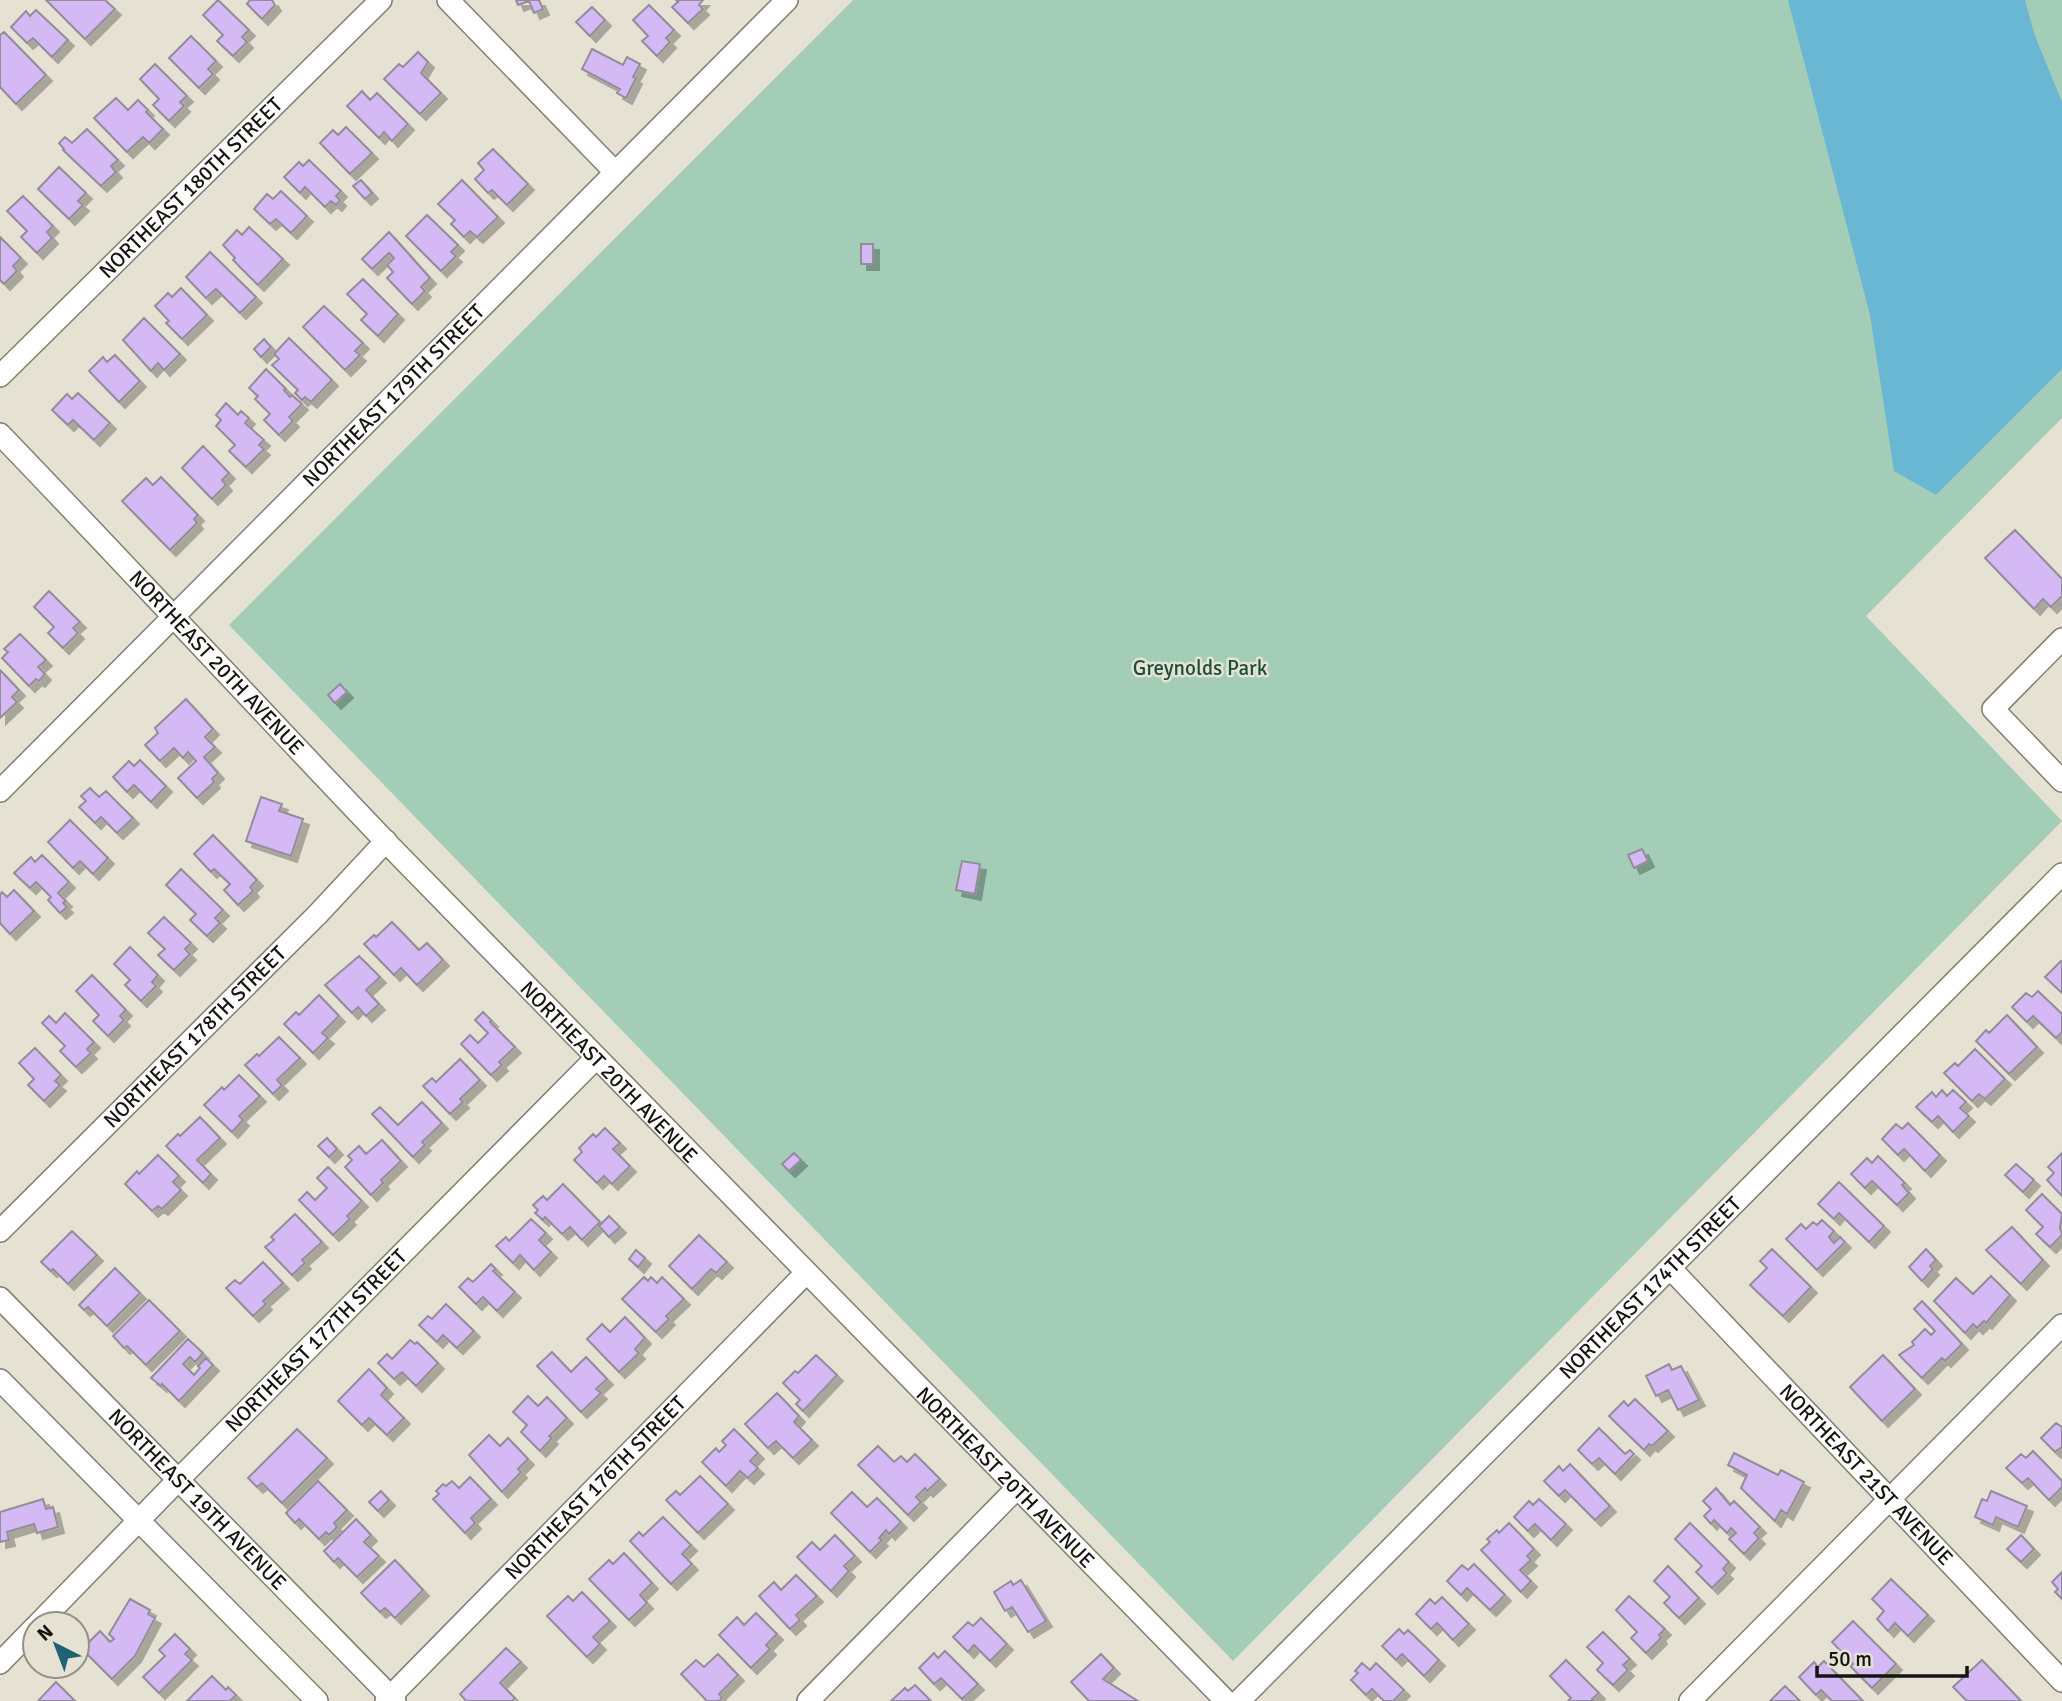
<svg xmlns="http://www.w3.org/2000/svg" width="2062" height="1701" viewBox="0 0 2062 1701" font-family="Signika,sans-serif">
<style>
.green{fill:#a4cdb7}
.water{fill:#6ab7d3}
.building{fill:#d4b9f4;stroke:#938d9a;stroke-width:2;filter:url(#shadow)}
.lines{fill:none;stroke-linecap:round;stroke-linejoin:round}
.minor-casing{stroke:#817f71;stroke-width:24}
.minor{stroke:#fff;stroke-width:21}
.labels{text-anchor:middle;stroke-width:5;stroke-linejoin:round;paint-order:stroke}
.street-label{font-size:21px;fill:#15140f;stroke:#e5e2d4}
.park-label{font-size:21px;fill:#195039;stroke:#e5e2d4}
</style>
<defs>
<filter id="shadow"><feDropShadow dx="6" dy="6" stdDeviation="0" flood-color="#0004"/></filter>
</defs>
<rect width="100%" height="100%" fill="#e5e2d4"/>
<!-- green -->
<path class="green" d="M853,0H2062V418L1866,616L2062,821L1233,1661L229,625Z"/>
<!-- water -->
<path class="water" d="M1788,0H2025L2035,36L2062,102V369L1936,495L1894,471L1870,315Z"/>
<!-- building -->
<path class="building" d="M46,0H105L115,9L85,39Z
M218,0L249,30L242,37L247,42L233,56L217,41L223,35L203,15Z
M250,0H272L275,5L262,19L247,4Z
M516,0H539L543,9L534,13L529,1L518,5Z
M676,0H703L699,5L703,9L688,23L672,7L678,2Z
M649,5L674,30L666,38L670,42L657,56L642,41L648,36L633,20Z
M592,7L605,20L590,36L576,22Z
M36,10L68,40L52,57L33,38L27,43L11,27L26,11L30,16Z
M4,32L46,75L16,104L0,87V35Z
M191,36L216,61L208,69L213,74L199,88L169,58Z
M592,49L623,65L627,57L640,64L633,77L636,78L626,98L617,93L620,89L582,69Z
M418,52L428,62L421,73L441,93L420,114L384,79L399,64L403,67Z
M155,64L187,96L180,102L184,106L169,121L153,105L159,99L140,79Z
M362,91L370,100L377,93L408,124L392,141L384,132L379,138L347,106Z
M116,98L128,110L138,100L148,110L146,112L163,129L149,143L143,137L127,152L94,118Z
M346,127L372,153L350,174L320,143L333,130L338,135Z
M87,129L118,160L111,166L116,172L101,186L63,150L64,149L59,143L65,137L72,143Z
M493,149L528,184L507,205L492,190L488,193L475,179L484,170L478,163Z
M309,160L341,191L336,196L340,200L336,205L331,201L325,207L305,187L300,193L284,177L299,162L303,166Z
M59,167L86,193L78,201L83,205L69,219L38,189Z
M361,180L372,193L365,199L353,186Z
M462,180L498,217L477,237L470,231L464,237L451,224L455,220L438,204Z
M281,191L307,216L291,233L276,219L270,224L254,209L267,194L273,199Z
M23,196L53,226L47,232L52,238L37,253L21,237L27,231L7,211Z
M427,215L458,245L451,252L456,256L441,271L406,236Z
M249,227L283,259L258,285L233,260L235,258L223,245L237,230L242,235Z
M389,232L430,278L421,287L425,291L412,304L387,278L393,272L387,265L394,258L389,253L372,269L362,259Z
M0,237L21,258L13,266L17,271L4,284L0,280Z
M861,244H873V264H861Z
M210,252L256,297L240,313L216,289L206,298L186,277Z
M363,279L398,314L378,336L361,320L367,314L347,294Z
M181,288L207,315L182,339L166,323L169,321L155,306L168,293L172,297Z
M324,306L363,343L355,351L360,355L345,370L303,327Z
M144,318L180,354L164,370L158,363L151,371L123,340Z
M289,338L332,380L311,402L305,397L302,400L295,393L298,390L272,365L279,359L274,354Z
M264,339L271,347L261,357L254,349Z
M115,355L140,381L119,402L89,371L103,357L107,362Z
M266,369L286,389L284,390L290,397L292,395L302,404L289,417L293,421L279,435L264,420L270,414L255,399L258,396L249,388Z
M78,393L110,423L94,440L73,420L68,425L52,410L67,394L72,399Z
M226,403L238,415L241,411L249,418L245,423L264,440L259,445L264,449L246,467L229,451L235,445L216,426L221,420L216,415Z
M203,446L229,473L222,480L226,485L212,499L182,468Z
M161,477L198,515L194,519L197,523L170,550L122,501L146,478L153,485Z
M2015,530L2062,579V596L2051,607L2043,599L2034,609L1985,558Z
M49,591L80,622L73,628L78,633L63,648L48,633L54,627L34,607Z
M20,634L46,660L38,667L45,674L39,681L36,679L29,686L2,658L8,652L4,649Z
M0,670L19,690L12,697L17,702L0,718Z
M340,684L347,692L335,703L328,695Z
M186,699L213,729L205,737L215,747L204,757L218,773L212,779L214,782L197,798L178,778L196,761L188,752L183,758L174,748L160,761L145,745L158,733L155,728Z
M140,760L166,786L151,802L134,785L127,792L113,777L129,761L134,766Z
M90,788L99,797L106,791L133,818L117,833L101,817L95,823L79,807L86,801L81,796Z
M261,797L282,804L279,811L303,819L291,856L246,841Z
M70,820L108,858L93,874L80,861L73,868L48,842Z
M213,835L257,880L250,887L253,891L238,905L224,890L230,884L214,869L211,872L194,854Z
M1642,849L1648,861L1634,868L1628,855Z
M42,855L69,882L58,893L66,901L63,903L67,907L60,913L48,900L51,897L36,882L30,888L14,873L31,857L35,862Z
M962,861L980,864L975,894L956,890Z
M181,869L223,910L215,918L220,923L207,936L190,920L196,914L166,885Z
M14,890L34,911L10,934L0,923V895L2,892L7,897Z
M164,917L191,943L185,949L190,954L174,970L158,955L165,949L148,933Z
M392,922L419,950L427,943L443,960L417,985L401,968L394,975L364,944L374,935L376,937Z
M130,947L158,975L152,982L156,986L141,1001L125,985L130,980L114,964Z
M359,956L380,977L366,990L379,1004L366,1016L358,1007L352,1013L325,985Z
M2061,961L2062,962V993L2045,977Z
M92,975L126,1010L120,1016L124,1020L108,1036L93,1021L99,1015L76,991Z
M2038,991L2062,1014V1032L2056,1038L2033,1016L2027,1022L2012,1007L2026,993L2032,997Z
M319,995L339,1016L322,1033L328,1038L313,1053L284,1024L296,1012L299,1015Z
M483,1012L492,1021L490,1022L515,1047L499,1062L502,1065L491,1075L461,1044L470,1035L478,1043L488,1033L475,1020Z
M65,1013L94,1042L87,1049L91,1053L76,1067L60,1051L65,1046L42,1023L49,1016L56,1023Z
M2007,1015L2037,1047L2009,1074L1976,1041L1986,1030L1989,1033Z
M279,1037L300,1058L277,1080L282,1085L273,1094L245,1065L257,1054L259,1056Z
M35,1048L61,1075L55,1081L60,1085L44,1101L28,1085L34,1079L19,1063Z
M1975,1049L2005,1079L1985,1099L1979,1094L1972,1101L1944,1073L1955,1063L1958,1066Z
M460,1059L480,1080L460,1099L463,1102L450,1114L423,1086L432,1078L436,1082Z
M239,1075L260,1096L239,1116L243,1120L232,1132L204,1105L222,1087L224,1090Z
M1942,1090L1947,1096L1953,1090L1966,1102L1960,1108L1969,1116L1953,1132L1938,1116L1932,1122L1916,1107L1932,1092L1936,1097Z
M422,1102L442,1123L422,1142L425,1145L413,1157L372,1114L380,1107L398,1125Z
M200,1117L220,1138L197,1160L211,1174L203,1183L166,1146L178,1134L180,1136Z
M1908,1123L1940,1155L1925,1171L1904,1149L1898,1155L1882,1139L1896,1124L1902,1129Z
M605,1128L620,1143L613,1149L630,1166L612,1184L604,1176L597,1183L574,1160L582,1152L579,1148L593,1134L596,1137Z
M327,1138L337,1149L329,1157L318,1146Z
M382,1140L401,1161L381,1180L383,1183L371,1195L345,1167L352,1160L348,1156L359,1146L366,1154Z
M794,1153L801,1160L789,1171L782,1164Z
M2062,1153V1196L2047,1180L2054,1173L2048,1167Z
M158,1155L179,1176L173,1182L181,1190L162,1209L158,1206L152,1211L125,1184L137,1171L139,1174Z
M1878,1156L1905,1183L1902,1185L1909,1193L1897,1205L1872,1181L1865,1188L1851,1174L1867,1158L1872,1163Z
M2016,1164L2034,1180L2023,1192L2005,1175Z
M328,1167L362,1201L347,1216L350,1219L333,1235L299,1200L307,1192L315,1200L327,1188L317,1178Z
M1839,1182L1884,1226L1869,1242L1839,1213L1834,1219L1818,1204Z
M563,1184L600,1222L582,1240L570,1227L562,1234L545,1217L543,1220L535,1213L538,1210L533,1205L543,1196L547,1200Z
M2042,1194L2062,1214L2060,1228L2062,1235L2050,1247L2036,1234L2043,1227L2026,1210Z
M295,1214L322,1242L302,1260L305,1263L292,1275L265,1247L274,1240L271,1237Z
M609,1216L620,1227L609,1237L599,1226Z
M531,1219L546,1233L539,1240L551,1252L534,1270L520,1255L513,1263L496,1246L506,1237L509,1241Z
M1822,1220L1834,1231L1829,1237L1834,1243L1840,1237L1845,1242L1817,1270L1786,1239L1801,1224L1806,1229L1813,1222L1817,1225Z
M2012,1227L2043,1260L2021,1284L1986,1250Z
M72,1231L97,1255L68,1284L53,1269L51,1271L41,1262Z
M699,1235L727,1262L716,1273L711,1269L692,1289L669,1266Z
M1772,1249L1811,1287L1783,1316L1750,1285L1767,1268L1760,1261Z
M1926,1249L1936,1260L1930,1266L1933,1269L1922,1281L1909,1267Z
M636,1250L645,1258L638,1267L629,1259Z
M263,1262L283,1283L263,1301L266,1304L253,1316L226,1288L235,1280L240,1284Z
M491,1264L496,1269L493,1271L515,1292L497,1311L483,1297L476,1304L459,1287L468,1278L473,1282Z
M115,1268L140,1293L107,1326L88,1307L84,1310L79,1305Z
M1991,1276L2010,1295L1986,1323L1984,1321L1977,1328L1973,1324L1965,1333L1934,1301L1956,1278L1973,1294Z
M644,1277L648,1281L651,1277L657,1283L662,1277L684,1299L666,1316L669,1319L656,1332L622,1299Z
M149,1300L180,1331L146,1365L127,1346L124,1348L113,1336Z
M1922,1301L1962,1344L1945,1361L1942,1358L1922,1378L1899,1355L1914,1345L1912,1342L1925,1329L1931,1335L1935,1331L1914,1309Z
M446,1304L474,1331L457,1348L443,1335L437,1342L419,1325L428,1316L432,1319Z
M625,1317L645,1338L635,1349L639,1353L619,1372L587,1339L602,1324L610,1332Z
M188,1339L203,1353L195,1362L190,1357L183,1364L194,1375L200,1368L198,1366L206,1358L213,1365L179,1401L162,1384L161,1386L151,1378Z
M410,1340L415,1344L417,1342L438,1363L416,1386L402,1372L394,1379L378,1363L387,1354L392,1359Z
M552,1352L571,1372L586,1357L607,1379L596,1389L601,1393L581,1412L537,1366Z
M816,1355L837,1375L803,1411L796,1404L800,1400L783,1383L795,1371L798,1373Z
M1883,1355L1915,1389L1882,1421L1850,1387Z
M1669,1364L1672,1370L1681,1366L1699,1400L1678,1410L1668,1390L1656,1396L1646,1376Z
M369,1369L387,1388L381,1395L404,1418L387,1435L369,1418L362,1425L338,1401Z
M777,1393L799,1416L794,1422L812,1440L793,1458L776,1441L768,1448L745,1424Z
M528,1396L538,1406L547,1397L567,1418L549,1436L552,1438L540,1451L521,1432L527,1425L513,1412Z
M1635,1399L1668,1431L1652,1446L1649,1444L1644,1450L1609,1416L1624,1401L1628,1406Z
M2056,1423L2062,1427V1447L2055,1452L2041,1438Z
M1599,1428L1625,1454L1630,1450L1634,1454L1615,1474L1599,1458L1592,1464L1578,1450Z
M297,1429L327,1458L282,1503L262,1483L257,1487L248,1478Z
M734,1429L758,1453L750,1461L758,1468L748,1478L740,1471L726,1486L702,1462L716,1448L719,1452L726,1445L722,1441Z
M489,1435L500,1446L508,1438L528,1459L518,1469L521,1472L502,1492L469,1455Z
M878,1446L894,1462L901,1456L907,1462L915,1454L940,1479L927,1491L925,1488L916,1497L921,1502L908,1515L858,1465Z
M2033,1451L2062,1481V1487L2049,1500L2028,1478L2022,1483L2006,1468L2021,1454L2026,1458Z
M1734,1453L1778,1475L1781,1470L1804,1482L1787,1514L1781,1510L1775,1521L1741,1488L1747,1475L1728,1465Z
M1570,1464L1610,1506L1595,1520L1565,1490L1559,1496L1544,1481L1559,1466L1563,1471Z
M700,1476L728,1504L698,1533L666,1500L676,1491L680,1495Z
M470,1477L491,1499L471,1518L475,1523L465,1533L433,1499L439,1494L436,1491L443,1484L446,1486L452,1481L459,1488Z
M318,1481L347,1510L334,1523L337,1527L329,1535L326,1532L319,1539L299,1519L295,1523L286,1513Z
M1716,1488L1730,1505L1734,1501L1760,1527L1754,1533L1759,1538L1744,1554L1729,1539L1736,1533L1731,1528L1727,1533L1714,1520L1711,1524L1704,1516L1711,1509L1703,1501Z
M381,1491L389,1500L378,1511L369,1502Z
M1991,1491L2027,1506L2018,1527L1996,1517L1993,1525L1975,1517L1982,1499L1987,1501Z
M852,1492L867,1507L877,1498L901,1522L889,1534L886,1530L879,1538L882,1540L870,1552L831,1513Z
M43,1499L46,1509L53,1507L58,1527L37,1533L34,1524L7,1532L9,1540L0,1542V1512Z
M1539,1499L1566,1524L1551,1540L1535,1524L1528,1531L1514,1517L1529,1501L1533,1505Z
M663,1517L691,1545L682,1554L692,1564L671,1584L630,1541L639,1532L643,1536Z
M356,1519L371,1535L364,1542L379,1556L357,1577L338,1558L334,1562L324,1551Z
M1509,1523L1534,1549L1527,1556L1531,1560L1520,1570L1531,1581L1521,1592L1481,1550L1490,1542L1487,1539L1497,1530L1499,1533Z
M1690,1523L1729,1562L1723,1569L1727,1573L1712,1588L1696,1572L1702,1566L1675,1539Z
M835,1535L855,1556L844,1566L849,1571L831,1591L797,1557L812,1542L820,1550Z
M2021,1535L2034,1549L2021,1562L2007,1549Z
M624,1553L652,1583L640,1595L647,1603L629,1620L589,1579L609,1560L613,1564Z
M395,1560L423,1590L395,1618L385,1608L380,1612L361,1593Z
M1474,1564L1505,1595L1490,1610L1467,1588L1461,1595L1447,1581L1462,1565L1468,1570Z
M1668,1566L1699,1598L1679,1618L1664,1603L1670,1597L1654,1581Z
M2062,1572V1599L2055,1592L2058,1589L2052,1582Z
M796,1575L817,1596L796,1615L800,1620L790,1629L759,1596L774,1582L781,1590Z
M1891,1579L1928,1615L1908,1636L1895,1623L1888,1631L1877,1619L1884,1611L1872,1599Z
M1021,1580L1046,1621L1028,1632L1012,1607L1005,1611L994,1592L1011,1581L1013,1585Z
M582,1592L610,1621L593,1637L600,1644L587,1657L547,1616L568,1596L573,1601Z
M1629,1596L1665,1629L1659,1635L1661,1638L1646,1653L1631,1638L1637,1632L1616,1610Z
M1442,1597L1469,1624L1453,1640L1437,1623L1431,1629L1416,1614L1430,1599L1435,1604Z
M130,1599L150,1610L148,1614L155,1618L135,1656L112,1679L82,1649L100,1631L110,1642L114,1639L109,1634Z
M756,1613L777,1634L766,1645L770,1649L751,1668L719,1635L737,1617L744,1625Z
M981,1618L1007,1644L990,1661L974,1645L968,1652L953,1637L968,1622L973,1626Z
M1853,1621L1896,1664L1872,1688L1850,1666L1853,1664L1832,1642Z
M1399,1629L1404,1634L1408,1630L1439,1660L1424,1676L1402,1654L1396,1660L1382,1646Z
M1603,1632L1630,1659L1623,1665L1628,1670L1613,1685L1597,1670L1603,1663L1587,1647Z
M175,1634L190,1649L185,1654L192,1660L159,1693L143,1677L165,1656L159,1650Z
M506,1648L521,1662L500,1683L515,1698L512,1701H466L460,1694Z
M945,1651L978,1684L962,1699L941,1678L934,1684L919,1668L934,1653L938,1658Z
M718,1654L738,1675L719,1694L722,1698L719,1701H707L681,1674L696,1660L704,1667Z
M1101,1654L1114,1668L1103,1679L1138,1701H1089L1071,1682Z
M1566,1660L1599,1693L1592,1699L1594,1701H1568L1571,1698L1550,1676Z
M1982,1660L2021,1701H1967L1953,1687Z
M1824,1661L1863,1701H1832L1821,1690L1816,1695L1799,1677L1814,1662L1818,1667Z
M1362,1663L1370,1670L1376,1663L1404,1690L1393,1701H1384L1372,1689L1366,1695L1351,1680L1358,1673L1355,1671Z
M212,1676L226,1690L228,1687L236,1695L230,1701H187Z
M56,1682L75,1701H38Z
M915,1685L931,1701H891L905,1688L908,1691Z
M1785,1686L1800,1701H1770Z"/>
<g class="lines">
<!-- minor casing -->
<g class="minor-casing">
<g id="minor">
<path d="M448,0L615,172"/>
<path id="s1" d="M0,376L381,0"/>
<path id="s2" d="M0,434C131,570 259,709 390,846C667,1133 946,1418 1226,1701"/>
<path d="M2062,639L1993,709L2062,781"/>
<path id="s3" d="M0,791L787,0"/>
<path id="s4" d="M0,1231L318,914L386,841"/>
<path id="s5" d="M1670,1268L2062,1681"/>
<path id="s6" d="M0,1298L395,1701"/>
<path d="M0,1380L317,1701"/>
<path id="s7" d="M38,1624L179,1479L596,1058"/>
<path d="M0,1663L35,1627"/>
<path id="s8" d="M386,1701L805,1274"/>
<path d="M808,1701L1016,1489"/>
<path id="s9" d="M1239,1701L2062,874"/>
<path d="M1690,1701L2062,1325"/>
</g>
</g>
<!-- minor -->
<use href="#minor" class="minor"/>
</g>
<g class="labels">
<!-- street labels -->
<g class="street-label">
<text dy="7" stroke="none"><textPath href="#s1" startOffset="268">NORTHEAST 180TH STREET</textPath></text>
<text dy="7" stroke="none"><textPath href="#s3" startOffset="558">NORTHEAST 179TH STREET</textPath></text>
<text dy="7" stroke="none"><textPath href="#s2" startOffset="315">NORTHEAST 20TH AVENUE</textPath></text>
<text dy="7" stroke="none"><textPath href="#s4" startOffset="275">NORTHEAST 178TH STREET</textPath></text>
<text dy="7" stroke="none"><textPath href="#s2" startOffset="882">NORTHEAST 20TH AVENUE</textPath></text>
<text dy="7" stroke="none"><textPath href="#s9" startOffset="583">NORTHEAST 174TH STREET</textPath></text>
<text dy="7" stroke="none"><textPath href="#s7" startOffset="397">NORTHEAST 177TH STREET</textPath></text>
<text dy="7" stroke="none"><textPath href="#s5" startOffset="285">NORTHEAST 21ST AVENUE</textPath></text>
<text dy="7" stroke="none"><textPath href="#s2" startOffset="1449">NORTHEAST 20TH AVENUE</textPath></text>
<text dy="7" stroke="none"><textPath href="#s8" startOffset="299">NORTHEAST 176TH STREET</textPath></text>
<text dy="7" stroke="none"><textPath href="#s6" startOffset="282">NORTHEAST 19TH AVENUE</textPath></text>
</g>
<!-- park labels -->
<g class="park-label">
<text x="1200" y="675">Greynolds Park</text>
</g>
</g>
<!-- north arrow -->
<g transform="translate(56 1645) rotate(318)"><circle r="33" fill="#e5e2d4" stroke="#929085" stroke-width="2"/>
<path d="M0-5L12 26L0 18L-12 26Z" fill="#216176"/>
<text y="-10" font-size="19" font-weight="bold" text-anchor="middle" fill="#15140f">N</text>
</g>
<!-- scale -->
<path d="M1817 1666v10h150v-10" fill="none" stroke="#15140f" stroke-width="3.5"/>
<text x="1828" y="1666" font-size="21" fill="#15140f" stroke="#e5e2d4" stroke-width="5" paint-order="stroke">50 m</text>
</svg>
